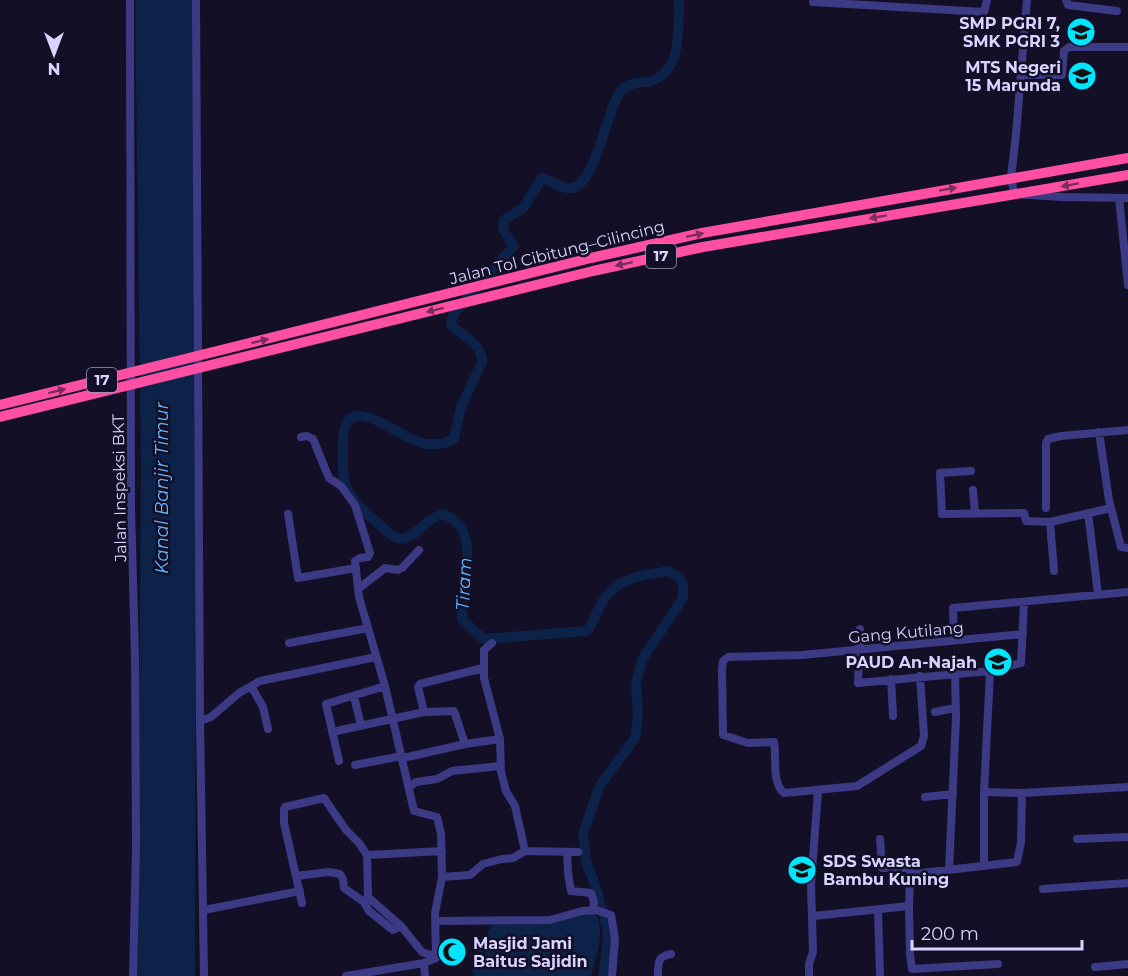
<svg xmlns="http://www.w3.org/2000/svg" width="1128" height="976" viewBox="0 0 1128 976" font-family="Montserrat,sans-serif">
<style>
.water{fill:#0c2248}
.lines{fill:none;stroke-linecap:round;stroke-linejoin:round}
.river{stroke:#0c2248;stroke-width:10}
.minor{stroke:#3d3a85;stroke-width:8}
.highway-bridge{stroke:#ff4fa3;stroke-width:10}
.oneway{fill:#7d2c5e}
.labels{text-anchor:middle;stroke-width:5;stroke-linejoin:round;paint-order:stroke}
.shield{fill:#130f26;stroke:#9e99be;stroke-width:1.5}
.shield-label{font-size:15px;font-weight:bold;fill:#d9d4ff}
.poi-label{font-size:16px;font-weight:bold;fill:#d9d4ff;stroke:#130f26;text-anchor:end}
.street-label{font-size:16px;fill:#d9d4ff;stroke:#130f26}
.water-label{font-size:18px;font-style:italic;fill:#62b6ff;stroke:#130f26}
</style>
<rect width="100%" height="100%" fill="#130f26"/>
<!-- water -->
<path class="water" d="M135,0H193L196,565L195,976H137L141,466Z
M594,912C607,930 596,956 591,976H475L472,972C473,960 486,933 493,924Z"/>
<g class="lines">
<!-- river -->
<path class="river" d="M603,976L608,940L607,927L596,888L586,861L583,834L600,785L635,738L638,716L636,683L643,658L683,598V584L679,577L669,571C640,576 615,577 600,606C595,615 594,623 587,631L483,639L462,619C461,593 473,559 464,534C461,524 452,519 444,514C420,519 413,549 391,535C376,521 353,504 345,484C342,474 343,462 343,452C339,380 393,436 423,443C434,446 444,444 454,439L461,407L482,362C482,343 463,337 451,325L453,315L514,246L503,230L504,220L523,208L542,178C552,180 561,190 572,188C594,185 608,112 618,95C625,84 635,83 646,82C683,77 678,27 679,0"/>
<!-- minor -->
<path class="minor" d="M130,0L131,507L135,656L136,848L133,976
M196,0L200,721L204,976
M1027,0L1016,134L1011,177L1014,194L1063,197L1128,198
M1066,0L1068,5L1117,11
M813,2L984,12L987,0
M1021,75H1062L1064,51L1069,47H1128
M1119,198L1128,285
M1099,432L1109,500L1121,547L1128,548
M301,437L307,436L313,439L329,478L341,486L355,505L370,553L368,557L360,558L355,561L359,597L385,686L414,811L437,817L441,834L442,877L435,913L436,958L424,963L346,976
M971,471L940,473L942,514L1024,513L1026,521L1050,522
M973,490L975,513
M1046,508V443L1048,439L1061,436L1128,430
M1088,513L1098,594
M288,514L298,578L356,568
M1054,571L1050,522L1111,508
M358,589L385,568L398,570L402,568L419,550
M860,629L858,683L990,671L1021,663L1024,602
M954,640L953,608L1128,592
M289,643L368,628
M492,643L484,650V678L500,739L501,772L506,791L515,806L525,851
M920,676L924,736L921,746L857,786L784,793C771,782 777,757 774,742L748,743L723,735L722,670L723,661L728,657L802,655L1023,634
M891,679L893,716
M251,686L263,707L268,729
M354,696L361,726
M424,712L454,711L465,744L500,739
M935,712L955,708
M200,721L211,717L239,693L260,681L376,657
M332,732L424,712L418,687L420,684L483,668
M403,758L465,744
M339,761L326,704L385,686
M355,765L402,756
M409,787L416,782L437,779L452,771L500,766
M984,792L1022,793
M925,797L953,794
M880,839L882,868H907L913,874
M1077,839L1128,837
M567,852L568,873L571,891L591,893L594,902L593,910
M367,855L442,851
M984,866V792L990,671
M949,870L956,718L955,673
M296,876L329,872L340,874L343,879L344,888L364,902L369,911L393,930L401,926
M442,877L470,875L483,864L502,859L513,858L525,851L578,852
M1043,889L1128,883
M302,903L284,823V809L285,807L324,798L346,830L359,843L367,855L368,897L401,926L422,952L430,955L436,954
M909,906L910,955L912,969L998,964
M878,909L880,976
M204,910L300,891
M813,916L909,906L910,880L913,874L1017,862L1021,842L1022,793L1128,787
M436,921L550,920L582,911L596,910L611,915L615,939L612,976
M424,963L425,976
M1095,967L1128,964
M658,976C658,964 657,956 671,954
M809,976V964L813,952L811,885L818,791"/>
<!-- highway-bridge -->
<path class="highway-bridge" d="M0,405L591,258L702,233L1128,158
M0,417L593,271L703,247L1128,175"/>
</g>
<!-- one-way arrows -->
<defs><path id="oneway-solid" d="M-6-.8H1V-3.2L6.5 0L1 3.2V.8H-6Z" transform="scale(1.5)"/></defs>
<g class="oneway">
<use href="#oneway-solid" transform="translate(1070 185) rotate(170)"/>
<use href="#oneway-solid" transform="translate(948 189) rotate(-10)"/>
<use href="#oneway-solid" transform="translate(878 217) rotate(170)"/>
<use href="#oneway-solid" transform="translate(695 235) rotate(-12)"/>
<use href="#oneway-solid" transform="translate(624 264) rotate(168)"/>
<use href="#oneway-solid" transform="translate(435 310) rotate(166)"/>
<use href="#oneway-solid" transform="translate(260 341) rotate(-14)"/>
<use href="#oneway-solid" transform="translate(57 391) rotate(-14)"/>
</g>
<!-- icons -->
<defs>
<g id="school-disc" transform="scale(1.5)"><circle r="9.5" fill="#00e5ff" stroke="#130f26"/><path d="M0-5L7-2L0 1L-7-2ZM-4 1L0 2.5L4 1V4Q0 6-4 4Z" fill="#111"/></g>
<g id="mosque-disc" transform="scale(1.5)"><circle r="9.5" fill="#00e5ff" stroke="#130f26"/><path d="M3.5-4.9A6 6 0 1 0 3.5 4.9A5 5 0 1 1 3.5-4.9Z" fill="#111"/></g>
</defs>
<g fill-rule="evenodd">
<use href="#school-disc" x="1081" y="32"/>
<use href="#school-disc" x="1082" y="76"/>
<use href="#school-disc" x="998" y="662"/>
<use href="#school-disc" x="802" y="870"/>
<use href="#mosque-disc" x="452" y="952"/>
</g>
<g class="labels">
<!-- shield labels -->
<g class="shield">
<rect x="646" y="244" width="30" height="24" rx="4.5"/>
<rect x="87" y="368" width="30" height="24" rx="4.5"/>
</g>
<g class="shield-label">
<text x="661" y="261">17</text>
<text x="102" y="385">17</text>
</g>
<!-- poi labels -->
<g class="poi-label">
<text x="1060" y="29">SMP PGRI 7,<tspan x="1060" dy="18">SMK PGRI 3</tspan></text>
<text x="1061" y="73">MTS Negeri<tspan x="1061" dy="18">15 Marunda</tspan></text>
<text x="977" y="668">PAUD An-Najah</text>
<text x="823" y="867" text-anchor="start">SDS Swasta<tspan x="823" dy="18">Bambu Kuning</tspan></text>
<text x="473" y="949" text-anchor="start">Masjid Jami<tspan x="473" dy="18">Baitus Sajidin</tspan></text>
</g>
<!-- street labels -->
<g class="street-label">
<text transform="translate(557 252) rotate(-14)" y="6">Jalan Tol Cibitung–Cilincing</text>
<text transform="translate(119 488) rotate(-91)" y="6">Jalan Inspeksi BKT</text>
<text transform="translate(906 632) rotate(-5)" y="6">Gang Kutilang</text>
</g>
<!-- water labels -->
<g class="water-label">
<text transform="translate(162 488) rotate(-90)" y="6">Kanal Banjir Timur</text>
<text transform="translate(464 584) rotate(-87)" y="6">Tiram</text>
</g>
</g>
<!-- north arrow -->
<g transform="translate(54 54) rotate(180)" stroke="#130f26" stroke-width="4.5" paint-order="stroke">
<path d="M0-4.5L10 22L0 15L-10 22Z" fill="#d9d4ff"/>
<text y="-9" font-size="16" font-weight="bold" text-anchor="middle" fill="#d9d4ff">N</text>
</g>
<!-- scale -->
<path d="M912 940v9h170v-9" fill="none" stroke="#d9d4ff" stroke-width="3"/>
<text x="921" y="940" font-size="18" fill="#d9d4ff" stroke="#130f26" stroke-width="4.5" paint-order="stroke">200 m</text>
</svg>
